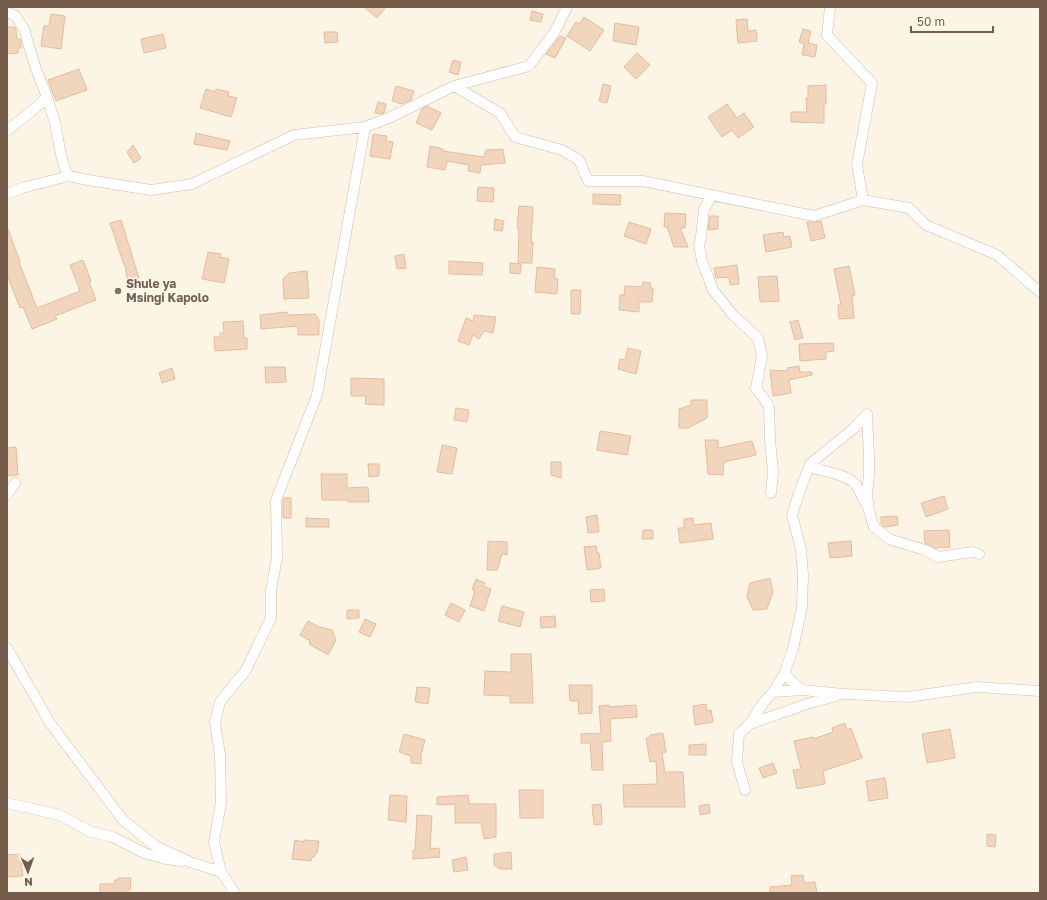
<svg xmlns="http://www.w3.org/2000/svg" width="1047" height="900" viewBox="0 0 1047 900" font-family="'Golos Text',sans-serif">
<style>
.building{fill:#f2d5bd;stroke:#e5bc9d}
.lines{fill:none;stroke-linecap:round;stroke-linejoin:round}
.street-casing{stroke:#cebdac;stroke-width:11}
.street{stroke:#fff;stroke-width:10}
.education-dot{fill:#8d6e63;stroke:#fff9ec;stroke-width:1.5}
.labels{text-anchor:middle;stroke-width:3.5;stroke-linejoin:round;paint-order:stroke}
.education-label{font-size:12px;font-weight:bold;fill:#785e54;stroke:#fff9ec;text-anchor:start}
</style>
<rect width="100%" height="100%" fill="#fcf5e6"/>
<!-- building -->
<path class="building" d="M364,7H386L377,18Z
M532,11L543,14L541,22L530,20Z
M51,14L65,16L61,49L41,46L44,26H49Z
M584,17L604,30L590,51L567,36L576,22L579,24Z
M747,19L748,31L756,30L757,41L738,43L736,20Z
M615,23L639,27L636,45L613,41Z
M7,27H15L16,29L17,39H20L21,42V48H18V53L7,54Z
M803,29L811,31L808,43L817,45L815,57L802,55L804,44L799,42Z
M324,32H337L338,42L325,43Z
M163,34L166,48L144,53L141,39Z
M560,36L566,38L555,58L546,54Z
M637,53L650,65L636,79L624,67Z
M453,60L461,62L458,75L449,72Z
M79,69L87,90L56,101L48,80Z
M603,84L611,86L607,103L599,101Z
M826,85V104H824V123L791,122V112H807L806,98H808V86Z
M396,86L414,91L411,100L402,104L392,101Z
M206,89L215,92L216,89L229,92L228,96L237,98L231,117L200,108Z
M378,102L386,104L384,113L380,114L375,113Z
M727,104L737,118L744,113L754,127L738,138L732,130L722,137L708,117Z
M427,106L441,113L432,130L416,123L422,109Z
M196,133L230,141L227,150L194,144Z
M373,134L387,136L386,141L393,142L390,159L370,156Z
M133,145L141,158L134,163L127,152Z
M430,146L443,149V151L484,157L486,150L503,149L505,163L481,165L480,173L468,171L469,165L447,161L445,170L427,167Z
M478,187L494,188L493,202L477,201Z
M593,194L621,195L620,205L593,204Z
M519,206L533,207L531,242H533L532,263H518L519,229L517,228Z
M665,213L686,214L685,228H680L688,247H674L667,227H664Z
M710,216H718V229L708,230Z
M495,219L504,221L502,231L494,230Z
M121,220L138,275L140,288L129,290L125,265H124L110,223Z
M821,221L825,238L811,241L807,222H816Z
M629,222L651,229L646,244L624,236Z
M7,229H8L20,262H19L37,308L80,291L70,265L83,260L91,281L89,282L96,300L55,316L57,319L32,329L23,307L20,308L7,275Z
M783,232L784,237L790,236L792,247L766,252L763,235Z
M208,252L221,254L220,257L229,259L224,283L202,279Z
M404,254L406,268L397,269L395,256Z
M449,261L483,263L482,275L449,274Z
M510,263L521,264L520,274L510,273Z
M737,265L739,284L730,285L729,277L716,278L714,268Z
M849,266L855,295L852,296L854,318L839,319L838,305H841L834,269Z
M537,267L555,269L554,278L558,279L557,294L535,292Z
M307,271L309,298L284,299L283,279L289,273Z
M777,276L779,301L760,302L758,277Z
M643,282L651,283L650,288H653L652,302H639V312L619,310L620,295H624L625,286L642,287Z
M571,290H581L580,314H571Z
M287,312L288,315L315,314L319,320V335H298V326L261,329L260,315Z
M474,315L496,317L493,333L484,331L479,339L473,335L469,345L458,341L466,318L473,321Z
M798,320L803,338L795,340L790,322Z
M243,321L244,338H247V349L215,351L214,337H220V333H224L223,322Z
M833,343L834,351L826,352V359L800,361L799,344Z
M628,348L641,351L636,374L618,369L620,359L625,360Z
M799,366L800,372H812V375L789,380L791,393L773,396L770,370L788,371L787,368Z
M265,367H285L286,382L266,383Z
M172,368L175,379L162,383L159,373Z
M351,378L384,379V405L365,404L366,396H351Z
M691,400H707V418L688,428H679V409L691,405Z
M456,408L469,410L467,422L454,420Z
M600,431L631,436L627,455L597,450Z
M705,440H718V448L752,441L756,455L724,462L723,475L708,474Z
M442,445L457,448L452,474L437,472Z
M16,447L18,475L7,476V448Z
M551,462H561V478L551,475Z
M368,464H379V476L369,477Z
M321,474H347V488L368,487L369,502H348V500H322Z
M944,496L948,509L926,517L921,503Z
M284,498H291V518H283V501Z
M597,515L599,532L588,533L586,517Z
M897,516L898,525L884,527L881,524V517Z
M306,518L329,519V527H306Z
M693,518L694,525L711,523L713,539L680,543L678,528H684V519Z
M643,530H653V539H642Z
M949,530L950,547L935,548L925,543L924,531Z
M488,541L507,542V555L502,554L497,570H487Z
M851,541L852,556L830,558L828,543Z
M596,546L597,553H599L601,568L587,570L584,547Z
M770,578L773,592L767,609L753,610L747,597L750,583Z
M476,579L485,583L483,586L491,589L484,611L470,606L475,591L472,590Z
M604,589L605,601L591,602L590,590Z
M451,603L465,610L459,622L445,615Z
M502,606L524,612L520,627L498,621Z
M347,610H359V618L347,619Z
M555,616L556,627L541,628L540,617Z
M365,619L376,624L370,637L359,632Z
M308,621L319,627L332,630L336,640L328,655L309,644L310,641L300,635Z
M511,654H531L533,703H510V696L484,695L485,671L511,672Z
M569,685H592V713L579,714L578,701H570Z
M417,687L430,688L428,704L415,702Z
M706,704L707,711L711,710L713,722L695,725L693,706Z
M609,705V707L636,705L637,717L610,719L611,741L602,742L603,770H592L590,743H581V734L601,733L599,706Z
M845,723L847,730L851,728L862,758L823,771L825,784L797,789L793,770L801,769L794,741L813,737V739L833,732L832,728Z
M950,729L955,758L927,763L922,734Z
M663,733L666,752L662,753L665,772H683L685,807H624L623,785L657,784L656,761L650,762L646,738H650V735Z
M404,734L425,740L421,755V764L411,763V756L399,752Z
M706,744V755H689V745Z
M773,763L777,773L763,778L759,768Z
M885,778L888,798L869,801L866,781Z
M519,790H543V818H520Z
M390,795L407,796L406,822L388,820Z
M468,795L469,804H496V837L484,839L481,823H455V804L437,805V797Z
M601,804L602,824L594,825L592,805Z
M709,804L710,813L700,815L699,806Z
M417,815L432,816L430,849L439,848L440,857L413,859V850H415Z
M987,834L996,835L995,847L987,846Z
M295,840L303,842L304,840L319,841L317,853H316L314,857H312L311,861L292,859Z
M511,852L512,869H500L494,865V854Z
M20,854L23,876L7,877V855Z
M466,857L468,870L454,872L452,860Z
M803,875L804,883L815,882L817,893H770V887L792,885L791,876Z
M118,878H131L130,890H127V893H100V884H114L115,880H118Z"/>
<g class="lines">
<!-- street casing -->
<g class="street-casing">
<path id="street" d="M7,12L16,16L25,31L27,40L36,69L47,97L55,123L61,155L66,171L69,176
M454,86L500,113L515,137L562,150L579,160L588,181H643L814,216L863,200L857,165L872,83L827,35L830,7
M7,131C20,119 35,110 47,97
M7,194L22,188L69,176L88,180L151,190L192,184L294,135L365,127L389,118L454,86L529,66L554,33L567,7
M712,195L704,209L701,237L699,245L702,261L713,290L733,315L758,338L762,356L756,388L769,406L770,439L773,472L771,493
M863,200L909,208L926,225L997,255L1040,292
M809,467C821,471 847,474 855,484C860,489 862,498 866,504
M7,495L15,483
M7,648L50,723L123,820L154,845L190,862L221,872L235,893
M784,674L802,690L844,694L908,697L976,687L1040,691
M773,692L784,674L793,649L802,607L803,575L801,549L792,515L799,493L810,464L854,428L867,414L869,456V475L867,493L869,511L874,527L889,539L925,550L938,557L972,552L979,554
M750,724L763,703L773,692L802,690
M745,790L737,762L739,734L750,724L807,704L836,696
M7,803L60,815L91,832L113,837L144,853L166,859L182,861
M221,872L214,842L221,803L220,755L215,722L220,702L246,670L271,618V590L277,558L276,500L317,395L365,127"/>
</g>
<!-- street -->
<use href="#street" class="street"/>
</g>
<!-- markers -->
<circle class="education-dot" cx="118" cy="291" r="4"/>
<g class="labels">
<!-- education labels -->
<g class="education-label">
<text x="126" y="288">Shule ya<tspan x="126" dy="14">Msingi Kapolo</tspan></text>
</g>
</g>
<!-- border -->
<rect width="1047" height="900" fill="none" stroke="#765c4a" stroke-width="16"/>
<!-- north arrow -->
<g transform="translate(28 872) rotate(178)" stroke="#fff9ec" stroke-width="3" paint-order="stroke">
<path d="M0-3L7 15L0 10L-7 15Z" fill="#765c4a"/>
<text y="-6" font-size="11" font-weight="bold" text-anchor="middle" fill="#765c4a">N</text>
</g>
<!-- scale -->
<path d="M911 26v6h82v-6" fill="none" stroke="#765c4a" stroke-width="2"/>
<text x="917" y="26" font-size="12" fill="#765c4a" stroke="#fff9ec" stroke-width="3" paint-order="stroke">50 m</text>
</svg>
